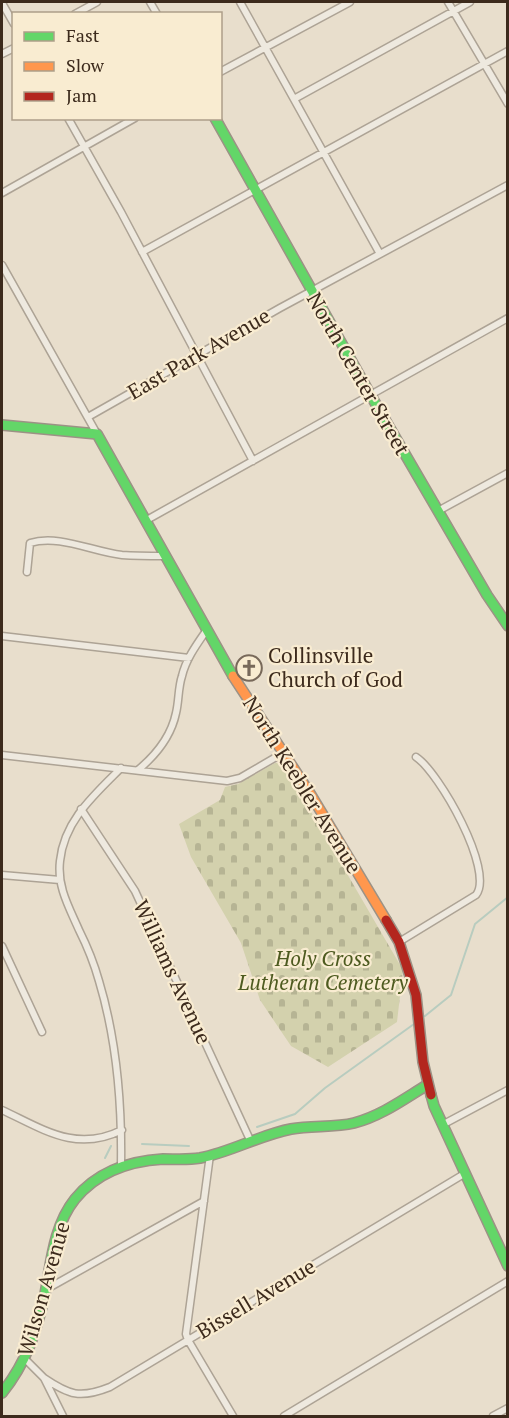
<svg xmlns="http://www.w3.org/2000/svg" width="509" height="1418" viewBox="0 0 509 1418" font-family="'PT Serif',serif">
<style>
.cemetery{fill:url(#cemetery-stones)}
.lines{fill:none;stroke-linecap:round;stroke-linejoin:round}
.stream{stroke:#b8ccbf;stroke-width:2}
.street-casing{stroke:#ada395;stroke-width:9}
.fast-casing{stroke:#9c9285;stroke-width:12}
.slow-casing{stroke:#9c9285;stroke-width:12}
.jam-casing{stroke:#9c9285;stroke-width:12}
.street{stroke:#eee9df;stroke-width:6}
.fast{stroke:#63d668;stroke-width:9}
.slow{stroke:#ff974d;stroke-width:9}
.jam{stroke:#b3261e;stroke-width:9}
.labels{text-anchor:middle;stroke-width:4.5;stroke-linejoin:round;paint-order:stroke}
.street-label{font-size:21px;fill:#3c2a1c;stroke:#f9ecd1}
.poi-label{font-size:21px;fill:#3c2a1c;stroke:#f9ecd1;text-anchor:start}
.park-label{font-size:21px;font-style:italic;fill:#4e5b20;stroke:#f9ecd1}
</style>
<defs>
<pattern id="cemetery-stones" width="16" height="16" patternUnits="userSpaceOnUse" patternTransform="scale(1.5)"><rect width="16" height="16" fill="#d3d1ad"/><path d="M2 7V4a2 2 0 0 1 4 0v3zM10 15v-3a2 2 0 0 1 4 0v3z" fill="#b6b494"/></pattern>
</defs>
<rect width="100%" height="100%" fill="#e8decc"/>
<!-- cemetery -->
<path class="cemetery" d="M275,763H280L285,767L403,970L397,1022L328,1067L291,1046L260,1000L241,943L191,857L179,824L220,800L225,787L238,784Z"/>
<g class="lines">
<!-- stream -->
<path class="stream" d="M425,1016L451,995L475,924L508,897
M257,1127L295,1114L325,1088L414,1024
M142,1144L189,1146
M105,1158L111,1146"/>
<!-- street casing -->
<g class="street-casing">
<path id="street" d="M150,2L157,14
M240,2L380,254
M448,2L508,104
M2,3L14,24
M75,14L97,2
M2,54L14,48
M220,72L350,2
M294,99L470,2
M68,118L121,212L253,461
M2,193L135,118
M142,252L508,51
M2,265L97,434
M88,417L280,308L508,185
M438,511L508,473
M145,521L508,318
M27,572L30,543C59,534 93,552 122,555C136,556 151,556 165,556
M2,636L189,658
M2,755L227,781L240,778L283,753
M121,768C94,795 64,821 60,861C57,887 69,907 79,930C87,946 94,963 99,981C117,1041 122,1103 121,1165
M138,770C156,755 171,737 176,713C179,701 178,688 182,676C186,659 197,644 206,631
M81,809L135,891L251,1142
M2,875L60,880
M399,942L476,895C495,871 439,772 416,757
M2,946L42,1032
M2,1110C43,1129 76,1153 122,1130
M442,1125L508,1090
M210,1155L186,1334L188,1340L233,1416
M45,1290L204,1201
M26,1360L44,1378L63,1416
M44,1378C69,1395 80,1399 110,1387L464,1174
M284,1416L508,1281
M493,1416L508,1408"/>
</g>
<!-- fast casing -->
<g class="fast-casing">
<path id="fast" d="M215,118L370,394L487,595L508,626
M2,425L97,434L233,676
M431,1095L434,1106L508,1266
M2,1393C26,1363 37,1331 45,1294C51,1262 54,1225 75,1199C97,1172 129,1161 163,1159C176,1159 188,1160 200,1158C231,1152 260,1135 291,1129C312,1125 334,1128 354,1123C381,1116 404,1099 427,1085"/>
</g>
<!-- slow casing -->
<g class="slow-casing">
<path id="slow" d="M233,676L311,795L386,920"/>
</g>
<!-- jam casing -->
<g class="jam-casing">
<path id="jam" d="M386,920L399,942L416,995L423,1062L431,1095"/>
</g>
<!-- street -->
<use href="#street" class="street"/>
<!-- fast -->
<use href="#fast" class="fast"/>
<!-- slow -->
<use href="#slow" class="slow"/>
<!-- jam -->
<use href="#jam" class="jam"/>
</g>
<!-- icons -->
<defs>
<g id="church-ring" transform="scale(1.35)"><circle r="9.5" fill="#f9ecd1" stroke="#78695a" stroke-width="1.5"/><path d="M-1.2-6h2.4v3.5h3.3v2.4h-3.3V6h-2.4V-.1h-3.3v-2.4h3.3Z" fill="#78695a"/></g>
</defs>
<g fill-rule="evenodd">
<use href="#church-ring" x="249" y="668"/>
</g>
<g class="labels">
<!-- street labels -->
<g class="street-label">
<text transform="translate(199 354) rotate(-30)" y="7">East Park Avenue</text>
<text transform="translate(358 374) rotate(60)" y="7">North Center Street</text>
<text transform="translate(302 785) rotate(58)" y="7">North Keebler Avenue</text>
<text transform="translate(172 972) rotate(65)" y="7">Williams Avenue</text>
<text transform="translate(44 1289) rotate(-74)" y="7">Wilson Avenue</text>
<text transform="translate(256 1299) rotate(-31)" y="7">Bissell Avenue</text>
</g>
<!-- poi labels -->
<g class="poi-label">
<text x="268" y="663">Collinsville<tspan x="268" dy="24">Church of God</tspan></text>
</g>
<!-- park labels -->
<g class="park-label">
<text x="323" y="966">Holy Cross<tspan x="323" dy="24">Lutheran Cemetery</tspan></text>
</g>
</g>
<!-- border -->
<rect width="509" height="1418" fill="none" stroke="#3c2a1c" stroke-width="6"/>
<!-- legend -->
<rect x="12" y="12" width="210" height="108" fill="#f9ecd1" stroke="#ad9e89" stroke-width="1.5"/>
<rect x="24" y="32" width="30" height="9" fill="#63d668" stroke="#ad9e89" stroke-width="1.5"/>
<text x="66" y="42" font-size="18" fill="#3c2a1c">Fast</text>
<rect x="24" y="62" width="30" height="9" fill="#ff974d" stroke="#ad9e89" stroke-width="1.5"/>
<text x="66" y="72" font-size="18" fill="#3c2a1c">Slow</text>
<rect x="24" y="92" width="30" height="9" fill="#b3261e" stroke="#ad9e89" stroke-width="1.5"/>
<text x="66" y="102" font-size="18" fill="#3c2a1c">Jam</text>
</svg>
